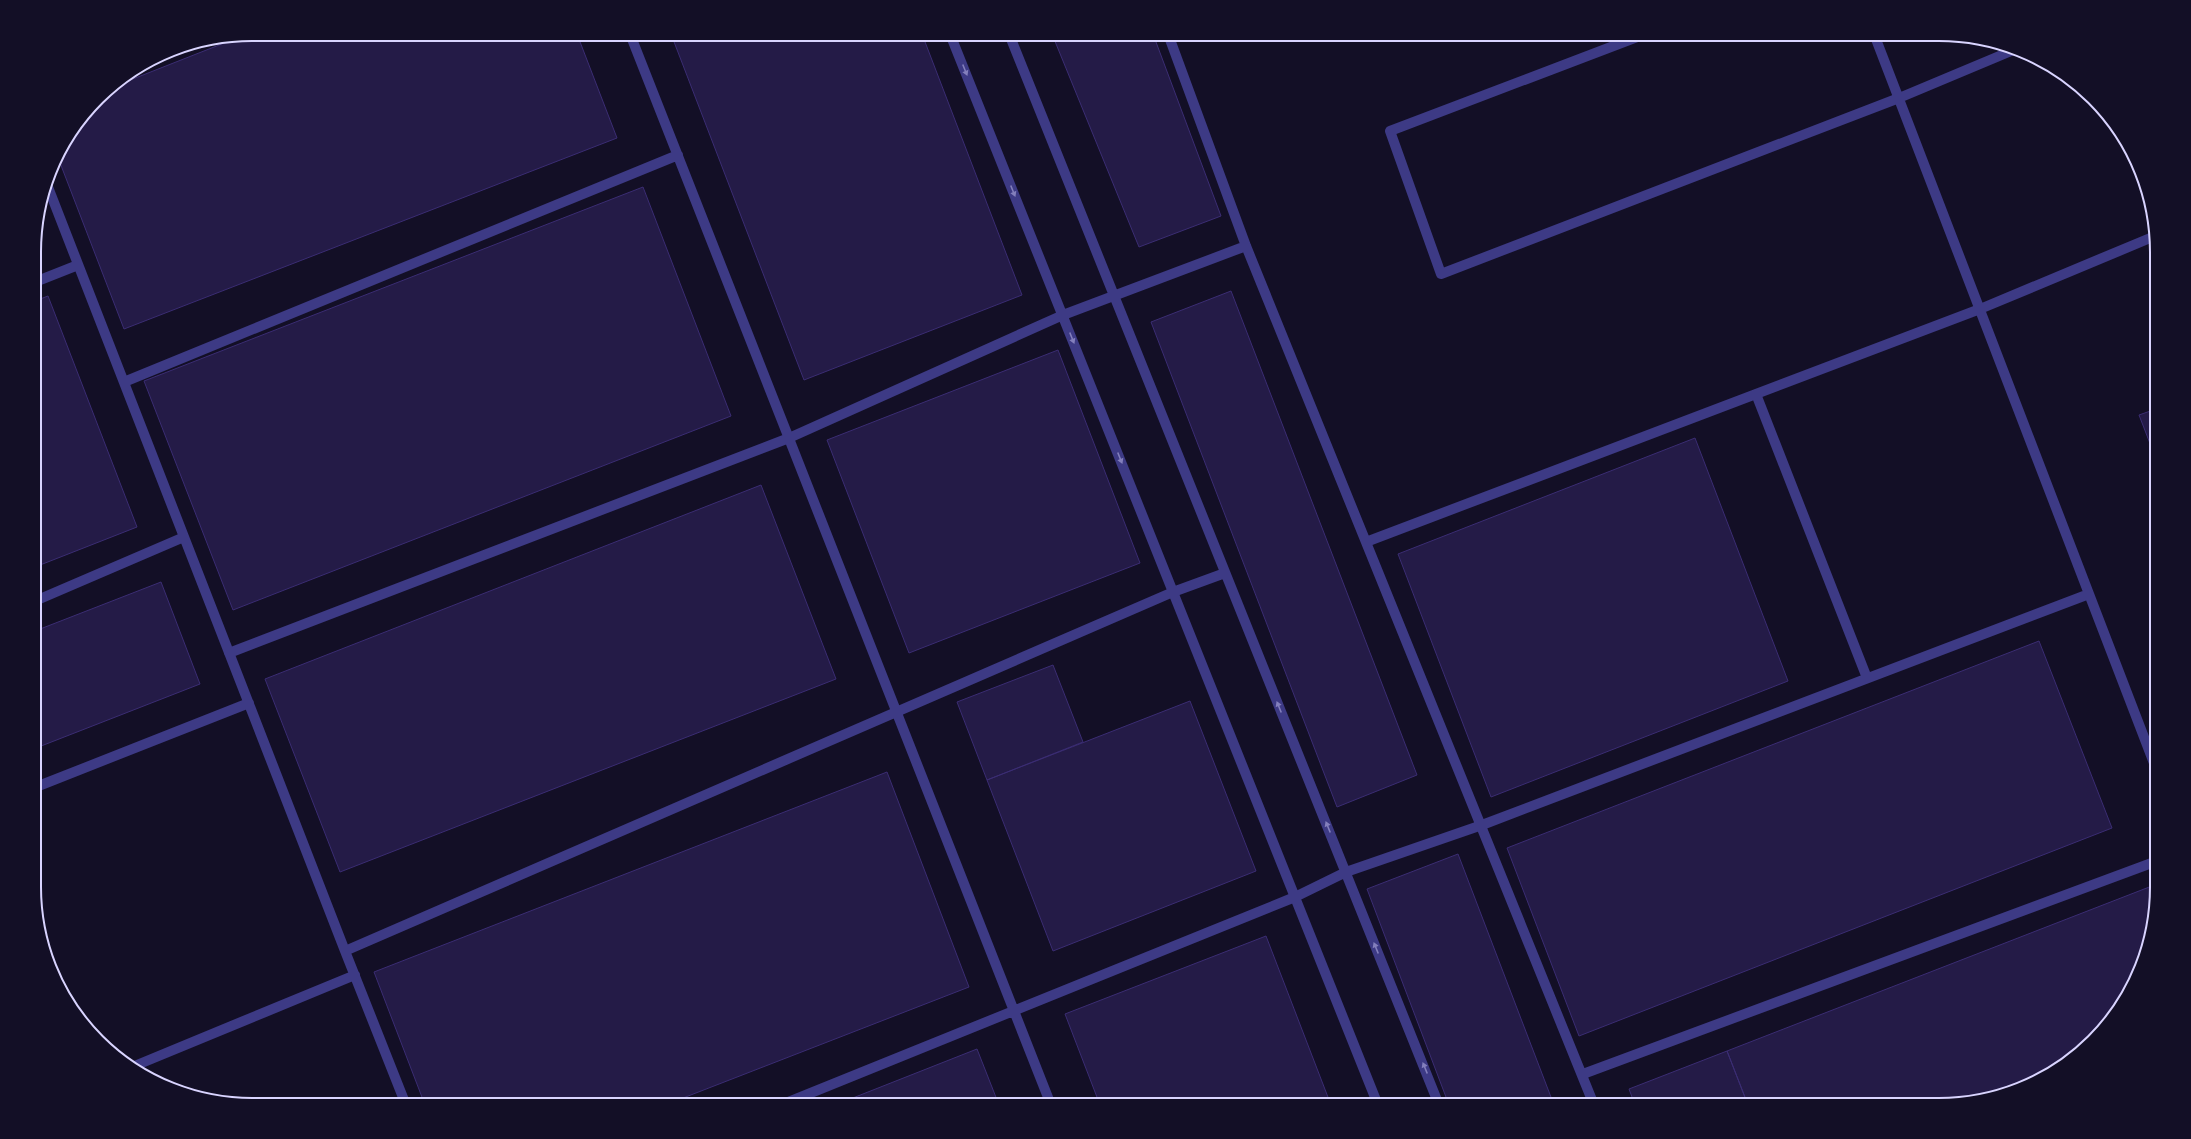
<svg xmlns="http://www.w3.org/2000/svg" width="2191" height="1139" viewBox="0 0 2191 1139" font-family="'Sofia Sans Condensed',sans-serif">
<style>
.building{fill:#241b47;stroke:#3b2d73}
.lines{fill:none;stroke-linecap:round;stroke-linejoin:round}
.minor{stroke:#3d3a85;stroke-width:10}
.oneway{fill:#837fbc}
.rim{fill:none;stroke:#d9d4ff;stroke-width:2}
</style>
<rect width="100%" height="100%" fill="#130f26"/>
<!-- building -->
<path class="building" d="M252,34H577L617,138L124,329L57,155L110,88L242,36Z
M671,34H922L1022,295L804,380Z
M1052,34H1153L1221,216L1139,247Z
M643,187L731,416L233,610L144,381Z
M1231,291L1417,775L1337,807L1151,322Z
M48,296L137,527L35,567V301Z
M1058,350L1140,563L909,653L827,440Z
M2156,409V459L2139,415Z
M1695,438L1788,681L1491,797L1398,554Z
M761,485L836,679L340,872L265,679Z
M161,582L200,684L36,748L35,631Z
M2039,641L2112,828L1579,1036L1507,848Z
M1053,665L1083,742L987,780L957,702Z
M1190,701L1256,871L1053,951L987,780Z
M887,772L969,987L665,1105H425L374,972Z
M1458,854L1554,1105H1449L1367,889Z
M2157,884L2150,943L2134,983L2103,1031L2060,1068L2009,1093L1953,1105H1748L1727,1051Z
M1266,936L1331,1105H1100L1065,1014Z
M977,1049L999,1105H835Z
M1727,1051L1748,1105H1635L1629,1089Z"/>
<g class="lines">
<!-- minor -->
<path class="minor" d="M630,34L1051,1105
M950,34L1378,1105
M1009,34L1439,1105
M1168,34L1246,246L1594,1105
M1645,34L1390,131L1441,274L1899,98L2016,49
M1874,34L2157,771
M48,187L345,951L406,1105
M35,282L78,265
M124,382L678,155
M1756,394L1867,678
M1366,542L1980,309L2155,236
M35,601L184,537
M229,653L789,438L1063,315L1246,246
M36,787L249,703
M345,951L1173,592L1225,573
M132,1067L355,975
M1583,1074L2157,861
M781,1105L1295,897L1346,872L1482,825L2089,594"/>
</g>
<!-- one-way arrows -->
<defs><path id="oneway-solid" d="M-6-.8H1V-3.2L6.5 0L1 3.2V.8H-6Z"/></defs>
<g class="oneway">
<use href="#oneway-solid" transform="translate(965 70) rotate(68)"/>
<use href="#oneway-solid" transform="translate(1013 191) rotate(68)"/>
<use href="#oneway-solid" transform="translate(1072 338) rotate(68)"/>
<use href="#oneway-solid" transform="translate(1120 458) rotate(68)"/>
<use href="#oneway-solid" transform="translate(1279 707) rotate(-112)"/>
<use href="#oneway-solid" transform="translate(1328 827) rotate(-112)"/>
<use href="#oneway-solid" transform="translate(1376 948) rotate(-112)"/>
<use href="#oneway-solid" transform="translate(1425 1068) rotate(-112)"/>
</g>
<!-- crop -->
<path d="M0 0H2191V1139H0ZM252 41H1939A211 211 0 0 1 2150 252V887A211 211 0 0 1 1939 1098H252A211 211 0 0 1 41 887V252A211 211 0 0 1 252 41Z" fill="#130f26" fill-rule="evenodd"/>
<path class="rim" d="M252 41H1939A211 211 0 0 1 2150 252V887A211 211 0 0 1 1939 1098H252A211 211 0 0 1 41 887V252A211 211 0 0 1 252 41Z"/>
</svg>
